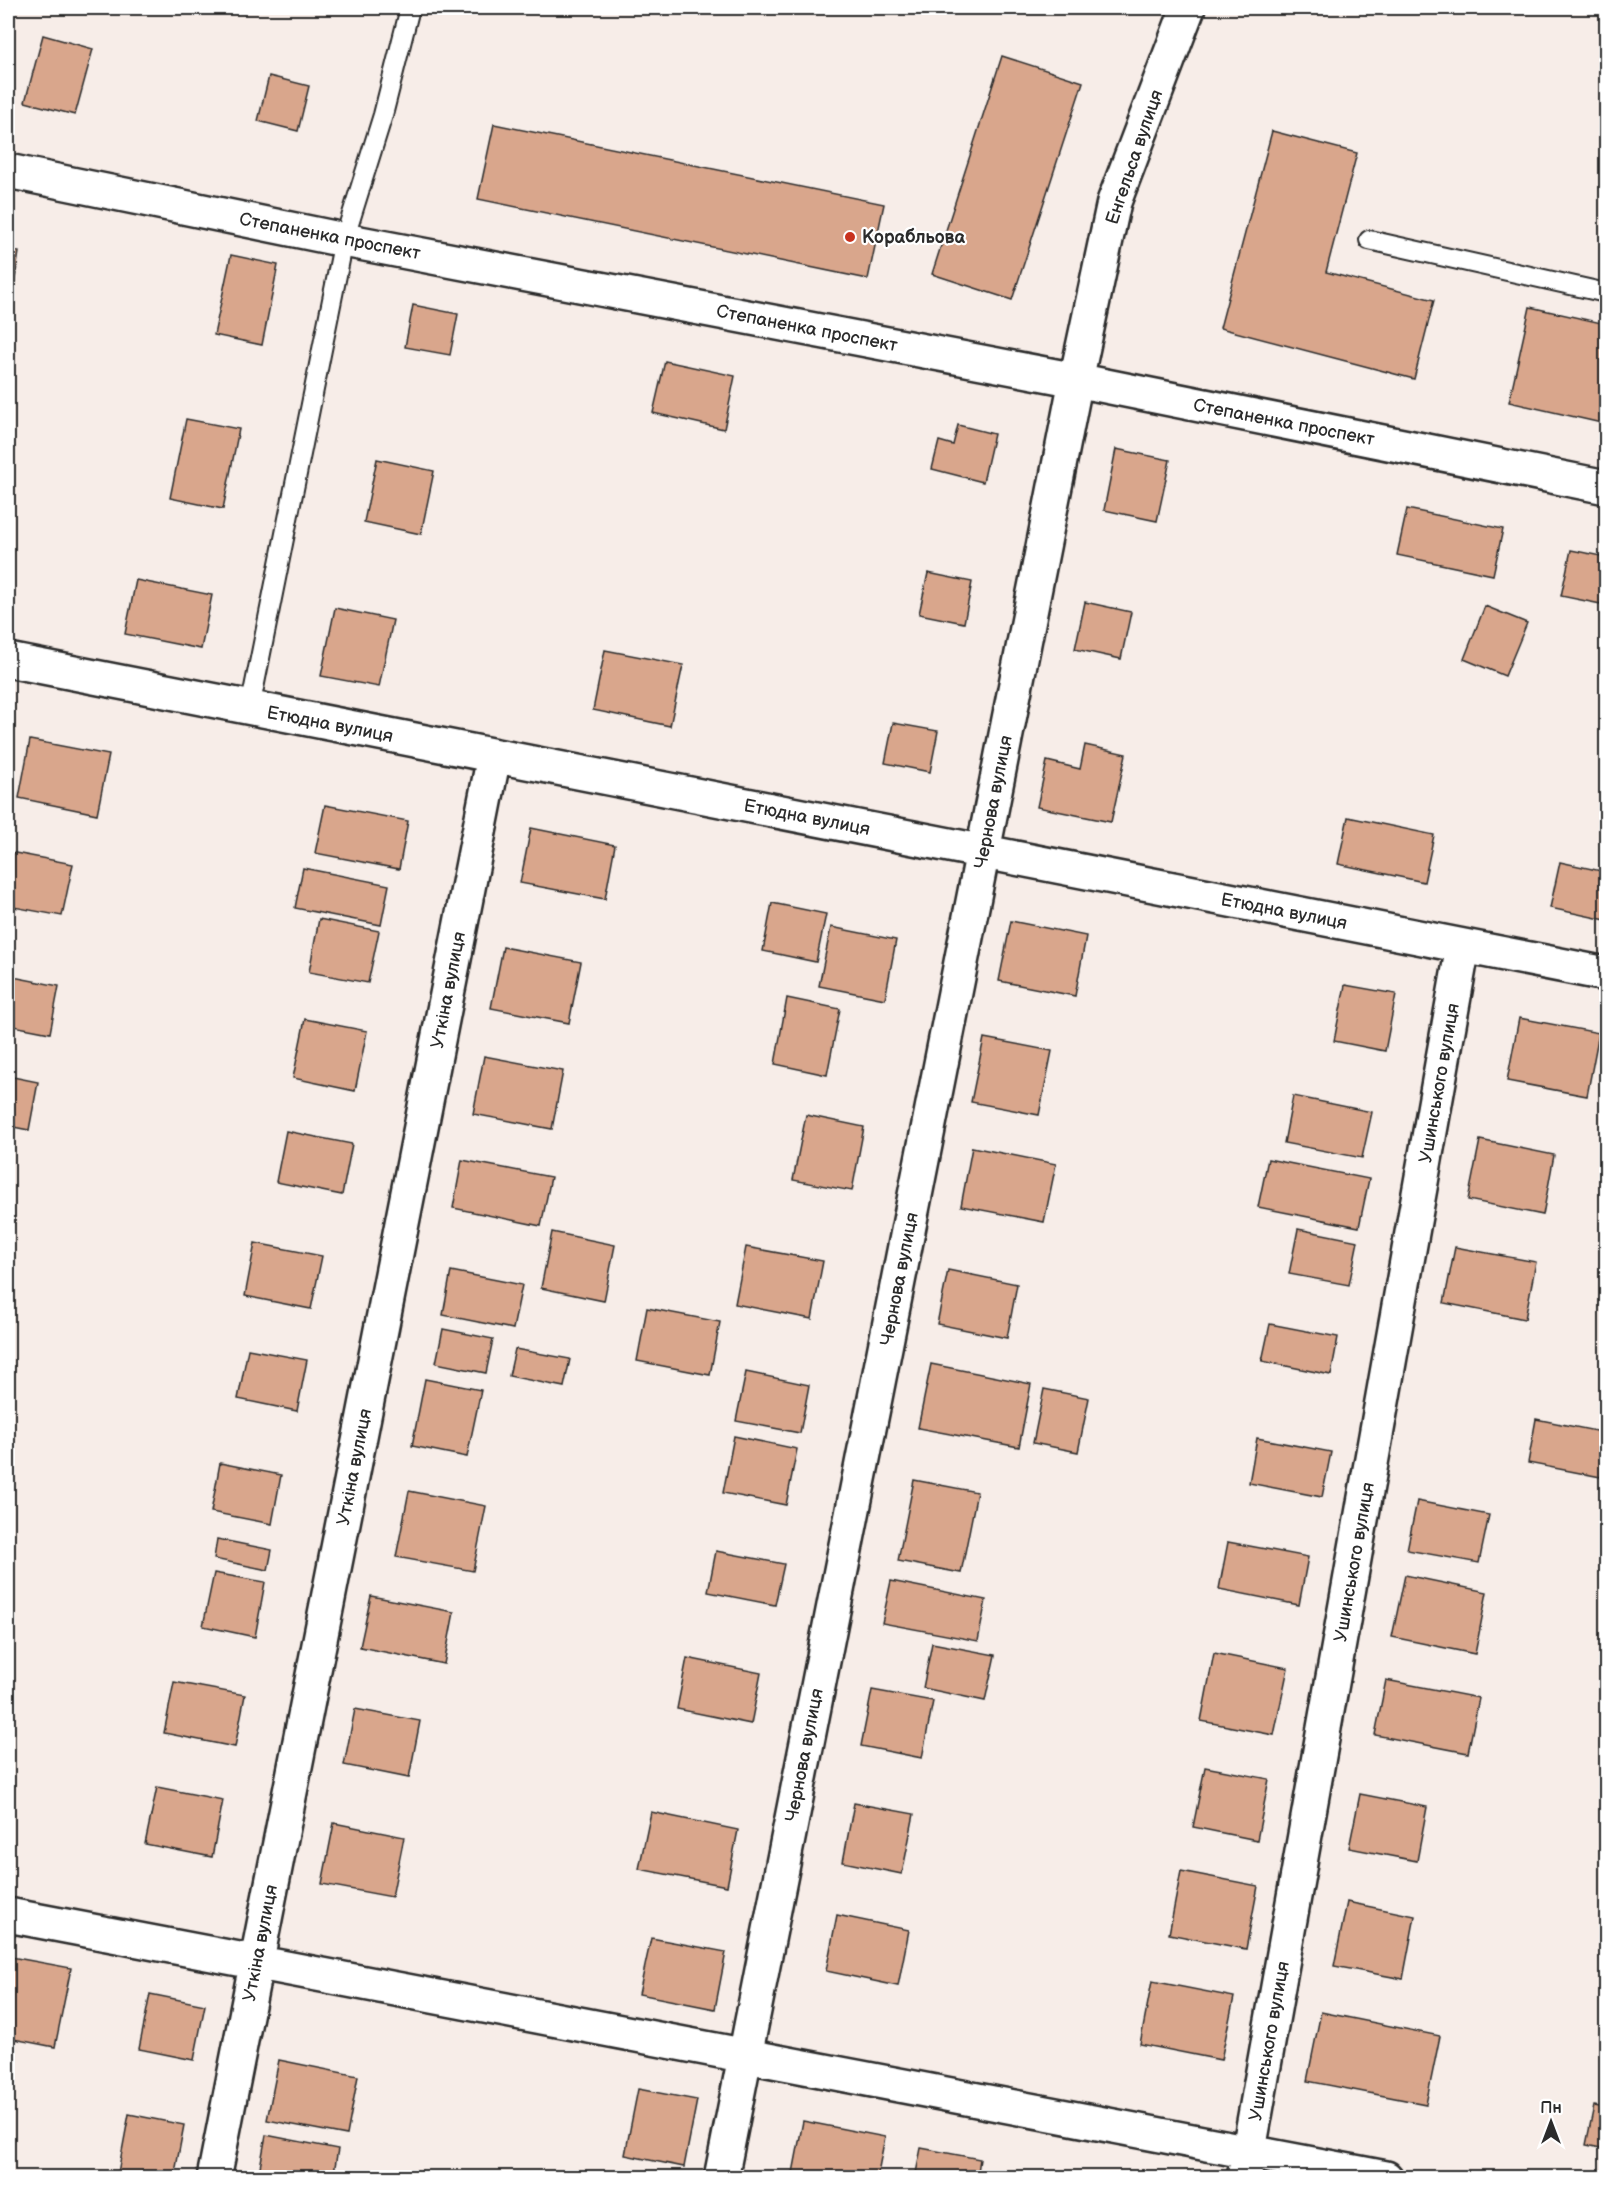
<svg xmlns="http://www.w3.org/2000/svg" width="1614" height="2185" viewBox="0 0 1614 2185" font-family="'Balsamiq Sans',sans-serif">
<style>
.building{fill:#d9a68c;stroke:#2b2b2b;stroke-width:1.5}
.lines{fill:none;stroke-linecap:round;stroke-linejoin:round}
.lane-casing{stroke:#2b2b2b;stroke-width:22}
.street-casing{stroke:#2b2b2b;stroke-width:38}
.lane{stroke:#fff;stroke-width:18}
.street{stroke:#fff;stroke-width:33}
.poi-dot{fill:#c8321e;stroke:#fff;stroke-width:2}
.labels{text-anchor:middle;stroke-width:4.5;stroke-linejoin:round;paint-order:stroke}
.street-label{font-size:18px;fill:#2b2b2b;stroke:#fff}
.poi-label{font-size:18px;font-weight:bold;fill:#2b2b2b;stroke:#fff;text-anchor:start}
</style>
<rect width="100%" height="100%" fill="#f7ede8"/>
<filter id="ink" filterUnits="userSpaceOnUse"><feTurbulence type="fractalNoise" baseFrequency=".0167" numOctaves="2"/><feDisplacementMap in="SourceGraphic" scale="12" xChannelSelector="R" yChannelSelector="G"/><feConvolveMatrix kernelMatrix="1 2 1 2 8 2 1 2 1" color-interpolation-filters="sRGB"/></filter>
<g filter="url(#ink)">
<!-- building -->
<path class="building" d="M43,35L93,49L75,115L25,102Z
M1002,56L1083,82L1012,300L932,274Z
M269,76L309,86L298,131L258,121Z
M494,124L884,204L868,279L478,199Z
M1272,131L1357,153L1326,272L1434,300L1414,379L1220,328Z
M8,250L19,252L14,286L8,285Z
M231,255L278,265L262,345L214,335Z
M413,305L458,314L450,355L405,347Z
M1530,307L1606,324V424L1509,402Z
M665,361L735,376L724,429L653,413Z
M186,419L239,429L223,509L170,498Z
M958,425L994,434L983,482L932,469L939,441L953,445Z
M1116,449L1170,460L1157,521L1104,510Z
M377,459L434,471L421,534L364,522Z
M1407,509L1503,529L1493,575L1397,555Z
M1571,550L1606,557V575L1601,604L1561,596Z
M928,573L972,582L964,623L919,614Z
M136,580L212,595L201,649L125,634Z
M1085,602L1131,612L1121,659L1075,649Z
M1485,606L1527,623L1505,676L1464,659Z
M335,608L393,620L379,687L321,676Z
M605,650L683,665L670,726L593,710Z
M893,723L938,731L930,772L885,763Z
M30,740L109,755L97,814L19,798Z
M1085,745L1126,754L1111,822L1037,807L1047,761L1080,769Z
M325,805L408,821L399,869L315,853Z
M1348,817L1434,835L1424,882L1338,864Z
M531,828L615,845L605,899L520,883Z
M10,852L73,864L62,916L8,906V866Z
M1560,862L1606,872V920L1550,908Z
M303,868L389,885L381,925L295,908Z
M772,903L826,914L816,962L763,951Z
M319,919L379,931L368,983L309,972Z
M1011,921L1086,936L1075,996L999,981Z
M831,927L896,940L885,999L819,986Z
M503,947L581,962L569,1023L491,1008Z
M8,976L59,986L50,1033L8,1025Z
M1345,985L1396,994L1385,1051L1334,1041Z
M787,998L840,1009L827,1075L775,1064Z
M1519,1018L1599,1033L1587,1096L1507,1081Z
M305,1019L367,1031L355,1091L293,1078Z
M984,1038L1052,1051L1039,1115L971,1102Z
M484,1056L563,1071L552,1129L473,1114Z
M8,1076L38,1082L29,1130L8,1126Z
M1293,1096L1372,1112L1362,1158L1284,1143Z
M806,1115L864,1127L852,1191L793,1180Z
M286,1131L352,1144L342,1195L276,1182Z
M1480,1140L1554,1155L1543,1215L1468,1200Z
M972,1147L1056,1164L1044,1222L961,1206Z
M1268,1159L1369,1179L1359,1227L1258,1207Z
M462,1160L551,1177L541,1226L453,1208Z
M1298,1229L1358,1241L1349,1285L1289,1274Z
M552,1232L615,1245L604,1301L541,1288Z
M255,1243L322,1256L311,1309L245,1296Z
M746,1247L823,1261L812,1319L735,1304Z
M1455,1247L1536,1262L1525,1319L1444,1303Z
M948,1270L1017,1284L1007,1338L937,1324Z
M451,1271L522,1285L513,1329L443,1315Z
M647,1308L720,1322L710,1375L637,1361Z
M1270,1324L1338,1337L1331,1375L1262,1361Z
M443,1329L493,1339L486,1373L436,1363Z
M248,1349L307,1360L297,1411L238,1399Z
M515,1349L570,1359L564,1387L509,1376Z
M931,1364L1031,1384L1019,1447L918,1428Z
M746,1372L809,1385L800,1433L736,1421Z
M425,1379L481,1390L467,1457L412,1446Z
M1044,1389L1089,1398L1078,1452L1033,1443Z
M1536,1419L1606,1433V1478L1528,1463Z
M734,1436L797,1449L786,1505L723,1493Z
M1257,1438L1331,1452L1322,1497L1249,1483Z
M220,1463L281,1475L272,1524L211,1512Z
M914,1480L977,1492L961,1573L898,1561Z
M409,1491L486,1506L473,1571L396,1557Z
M1417,1501L1489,1515L1479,1563L1407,1550Z
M217,1539L272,1550L268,1570L214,1559Z
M1228,1542L1308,1557L1299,1605L1219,1589Z
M716,1551L784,1564L775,1605L708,1592Z
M214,1573L265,1582L255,1637L203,1626Z
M1405,1575L1487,1592L1475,1654L1392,1637Z
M891,1581L986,1600L978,1641L882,1623Z
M371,1596L454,1612L444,1664L360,1647Z
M932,1643L995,1655L985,1701L923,1688Z
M1214,1653L1288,1668L1274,1735L1201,1721Z
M687,1658L761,1673L751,1724L677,1709Z
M1386,1680L1479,1698L1468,1753L1375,1735Z
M174,1682L245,1695L235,1747L164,1733Z
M872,1690L933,1701L922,1758L861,1746Z
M355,1709L420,1721L409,1778L344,1765Z
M1205,1767L1269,1779L1257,1840L1193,1827Z
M157,1787L223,1800L212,1857L145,1844Z
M1360,1794L1427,1807L1417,1861L1349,1848Z
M854,1803L914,1814L902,1874L843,1862Z
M651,1812L738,1830L727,1886L639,1869Z
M334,1823L404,1837L392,1897L322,1884Z
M1181,1871L1258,1886L1246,1949L1169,1934Z
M1347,1902L1415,1916L1403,1979L1334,1966Z
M837,1915L909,1930L898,1986L826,1971Z
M651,1938L726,1952L715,2009L639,1994Z
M11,1957L71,1968L55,2047L8,2038V1977Z
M1152,1981L1234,1997L1221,2060L1140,2044Z
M150,1994L205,2005L194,2060L139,2049Z
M1321,2012L1440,2036L1426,2104L1307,2081Z
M279,2060L358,2076L347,2135L267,2120Z
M638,2089L697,2100L684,2167L625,2155Z
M1594,2106L1606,2108V2149L1586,2145Z
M129,2114L184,2125L174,2178H117Z
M803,2121L885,2137L877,2178H792Z
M266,2135L338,2149L333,2178H258Z
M921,2148L980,2159L977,2178H915Z"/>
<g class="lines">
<!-- lane casing -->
<g class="lane-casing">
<path id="lane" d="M1369,240L1606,293
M250,708L344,240L383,115L410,8"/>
</g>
<!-- street casing -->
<g class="street-casing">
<path id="street" d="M8,171L344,240L1076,380L1606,487
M8,660L1606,974
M8,1915L1386,2178
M214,2178L494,756
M721,2178L1076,380L1114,202L1188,8
M1244,2178L1463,946"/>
</g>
<!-- lane -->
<use href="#lane" class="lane"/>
<!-- street -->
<use href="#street" class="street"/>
</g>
</g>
<!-- markers -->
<circle class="poi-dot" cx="850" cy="237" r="6"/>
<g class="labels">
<!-- street labels -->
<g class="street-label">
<text transform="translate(1134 157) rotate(-71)" y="6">Енгельса вулиця</text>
<text transform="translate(330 236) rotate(11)" y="6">Степаненка проспект</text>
<text transform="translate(807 328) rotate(11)" y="6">Степаненка проспект</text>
<text transform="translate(1284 422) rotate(11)" y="6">Степаненка проспект</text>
<text transform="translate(330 724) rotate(11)" y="6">Етюдна вулиця</text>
<text transform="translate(993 802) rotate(-79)" y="6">Чернова вулиця</text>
<text transform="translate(807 817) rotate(11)" y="6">Етюдна вулиця</text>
<text transform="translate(1284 911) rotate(11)" y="6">Етюдна вулиця</text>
<text transform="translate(448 990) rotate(-79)" y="6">Уткіна вулиця</text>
<text transform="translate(1439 1083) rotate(-80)" y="6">Ушинського вулиця</text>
<text transform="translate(899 1279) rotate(-79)" y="6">Чернова вулиця</text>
<text transform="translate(354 1467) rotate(-79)" y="6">Уткіна вулиця</text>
<text transform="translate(1354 1562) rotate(-80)" y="6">Ушинського вулиця</text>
<text transform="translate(804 1755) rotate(-79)" y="6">Чернова вулиця</text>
<text transform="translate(260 1943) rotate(-79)" y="6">Уткіна вулиця</text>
<text transform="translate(1269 2041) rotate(-80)" y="6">Ушинського вулиця</text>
</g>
<!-- poi labels -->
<g class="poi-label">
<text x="862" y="243">Корабльова</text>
</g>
</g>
<!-- margin -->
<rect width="1614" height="2185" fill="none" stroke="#fff" stroke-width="30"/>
<rect x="15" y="15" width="1584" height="2155" fill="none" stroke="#2b2b2b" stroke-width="2" filter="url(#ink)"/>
<!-- north arrow -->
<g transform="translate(1551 2122)" stroke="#ffffff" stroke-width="4.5" paint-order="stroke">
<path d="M0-4.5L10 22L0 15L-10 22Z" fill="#2b2b2b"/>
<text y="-9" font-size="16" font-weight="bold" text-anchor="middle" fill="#2b2b2b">Пн</text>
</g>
</svg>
